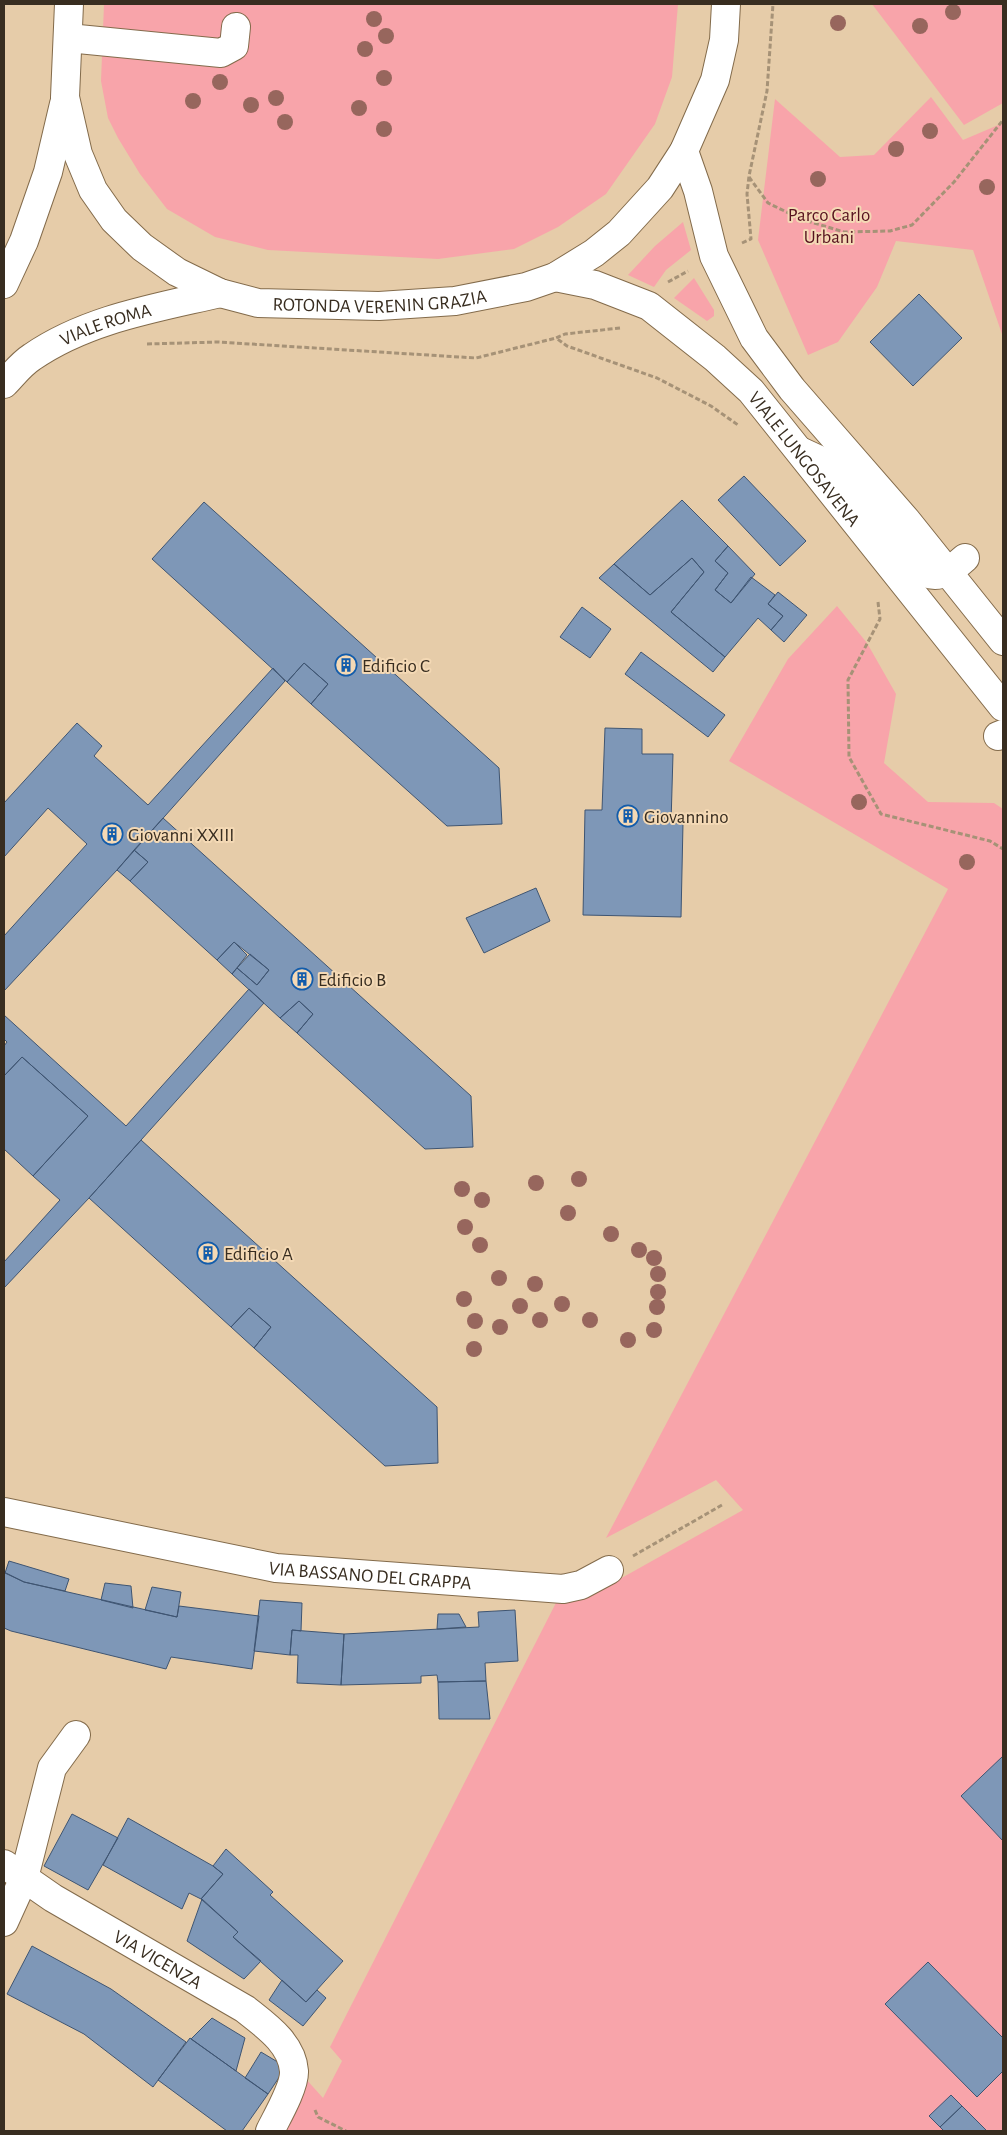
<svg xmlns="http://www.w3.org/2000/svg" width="1007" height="2135" viewBox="0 0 1007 2135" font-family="'Alegreya Sans',sans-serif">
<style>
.green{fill:#f8a4aa}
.building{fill:#7e97b7;stroke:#3f5572}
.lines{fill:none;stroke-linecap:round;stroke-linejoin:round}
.minor-casing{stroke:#836b4b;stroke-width:30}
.major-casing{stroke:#836b4b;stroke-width:30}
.path{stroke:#a69277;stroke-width:3;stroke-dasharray:5 2.5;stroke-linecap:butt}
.minor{stroke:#fff;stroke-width:28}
.major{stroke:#fff;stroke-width:28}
.tree{fill:#97665d}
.labels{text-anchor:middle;stroke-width:4;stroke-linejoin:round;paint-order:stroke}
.park-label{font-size:19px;fill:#57121f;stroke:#f4d9b5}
.street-label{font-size:19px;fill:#382d20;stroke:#f4d9b5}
.poi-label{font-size:19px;fill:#382d20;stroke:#f4d9b5;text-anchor:start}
</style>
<rect width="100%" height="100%" fill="#e6cca9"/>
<!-- green -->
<path class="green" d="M104,4H678L672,77L655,124L606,194L558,227L514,249L438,259L268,250L215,237L167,209L140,174L118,138L108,118L101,81Z
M872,4H1003V103L964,125Z
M931,97L963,140L1003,123V337L973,250L896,241L877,287L838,342L808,355L758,240L775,99L840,157L874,155Z
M683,222L691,250L666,270L654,287L628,275L655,246Z
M694,278L714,310V316L707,321L674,298Z
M837,606L867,643L896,694L884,763L928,802L994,803L1003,809V2131H278L305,2078L323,2098L342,2061L330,2047L563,1589L618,1580L743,1510L716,1480L606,1538L948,889L729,761L788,659Z"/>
<!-- building -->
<path class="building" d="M919,294L962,338L913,386L870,342Z
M744,476L806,541L780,566L718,500Z
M682,500L728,546L715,561L728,573L715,590L731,603L751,577L775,595L768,604L783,616L771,630L758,618L725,657L671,612L704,572L692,558L650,595L614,564Z
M204,502L499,768L502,824L447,826L311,704L328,684L304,663L287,682L152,559Z
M728,546L755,574L731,603L715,590L728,573L715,561Z
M692,558L704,572L671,612L725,657L713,672L599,578L614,564L650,595Z
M778,592L807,615L784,642L771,630L783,616L768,604Z
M582,607L611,629L590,658L560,637Z
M641,652L725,715L708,737L625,674Z
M304,663L328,684L311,704L287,682Z
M273,668L285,681L117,870L4,991V936L87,844L48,808L4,857V803L77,723L102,746L94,756L148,805Z
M605,728L642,729V754H673L671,823H683L681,917L583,915L585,810H602Z
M163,818L471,1096L473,1147L425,1149L297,1033L313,1014L299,1001L280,1018L232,974L237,968L257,985L269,970L234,942L217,960L130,881L148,862L134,850Z
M134,850L148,862L130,881L117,870Z
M536,888L550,921L484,953L466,918Z
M234,942L247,955L232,974L217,960Z
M250,954L269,970L257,985L237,968Z
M249,989L264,1003L89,1198L4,1288V1262L60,1200L33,1176L88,1116L22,1057L4,1076V1046L7,1042L4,1039V1015L126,1126Z
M299,1001L313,1014L297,1033L280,1018Z
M22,1057L88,1116L33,1176L4,1149V1076Z
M141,1140L437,1407L438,1463L385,1466L254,1348L271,1327L249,1308L231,1327L89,1198Z
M249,1308L271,1327L254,1348L231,1327Z
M9,1561L69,1579L65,1591L24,1582L5,1573Z
M4,1572L24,1582L177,1617L179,1606L259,1616L252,1669L171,1657L166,1669L11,1631L4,1628Z
M105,1583L131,1586L133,1608L101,1600Z
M152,1587L181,1592L177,1617L145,1610Z
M260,1600L302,1603L301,1631L292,1630L290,1655L254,1651Z
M515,1610L518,1661L485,1663L486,1681L438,1682L437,1675L421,1676V1683L341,1685L344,1634L479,1627L478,1612Z
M438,1614H459L466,1627L437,1629Z
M292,1630L344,1634L341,1685L297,1683L298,1655H290Z
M486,1681L490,1719H439L438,1682Z
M1003,1756V1841L961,1796Z
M72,1814L118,1838L88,1890L44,1866Z
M128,1818L213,1866L223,1874L201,1899L189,1893L182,1909L103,1865Z
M226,1849L273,1892L270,1895L343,1961L306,2002L233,1937L238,1932L201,1899L223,1874L213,1866Z
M202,1899L238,1932L233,1937L261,1961L244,1979L187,1941Z
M32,1946L111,1989L186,2042L153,2087L84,2034L7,1994Z
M928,1962L1003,2038V2071L977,2097L885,2004Z
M282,1980L306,2002L317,1990L326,1998L303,2026L269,2000Z
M212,2018L245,2038L236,2071L191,2039Z
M190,2038L268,2094L242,2131H227L158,2080Z
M261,2052L286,2067L268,2094L245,2078Z
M951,2095L962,2106L940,2127L929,2116Z
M962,2106L987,2131H944L940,2127Z"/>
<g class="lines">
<!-- minor casing -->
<g class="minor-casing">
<g id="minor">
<path d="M68,38L221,53L234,46L236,27"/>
<path d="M800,451L828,464L913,567C936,582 947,574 965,558"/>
<path d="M998,736L1003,734"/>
<path id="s1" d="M4,1512L276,1568L563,1589L581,1585L609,1570"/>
<path id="s2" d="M4,1864L53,1898L245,2009C265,2025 292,2043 294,2071C295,2086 277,2117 270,2131"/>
<path d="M4,1922L24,1878L52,1768L76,1735"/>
</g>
</g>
<!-- major casing -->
<g class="major-casing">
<g id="major">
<path id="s3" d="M69,4L65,97L78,154L93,190L114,220L142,247L177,272L220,293L258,303L379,306L455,301L526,287L555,277L594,253L619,233L660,188L684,151L715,80L724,40L726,4"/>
<path d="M684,151L698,191L714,256L754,338L792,389L907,521L1003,641"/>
<path id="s4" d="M555,277L595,285L649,306L715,358L751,391L1003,707"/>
<path d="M4,284L24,241L48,172L64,104"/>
<path id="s5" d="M4,384C13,375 21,364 32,357C87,319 156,308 220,293"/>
</g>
</g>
<!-- path -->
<path class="path" d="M749,177L768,203L801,219L844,232L890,231L912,225L954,182L1003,120
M742,243L751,239L747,194L749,176L767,91L773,4
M668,282L688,271
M620,328L565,334L556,338L567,346L657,378L711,406L738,425
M147,344L218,342L476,358L556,338
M878,602L880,619L848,680L849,757L881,814L990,841L1003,849
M633,1556L722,1505
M315,2110L318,2117L346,2131"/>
<!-- minor -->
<use href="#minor" class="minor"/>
<!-- major -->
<use href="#major" class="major"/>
</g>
<!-- trees -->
<g class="tree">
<circle cx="953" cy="12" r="8"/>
<circle cx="374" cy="19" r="8"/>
<circle cx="838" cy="23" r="8"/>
<circle cx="920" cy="26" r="8"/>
<circle cx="386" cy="36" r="8"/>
<circle cx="365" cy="49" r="8"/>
<circle cx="384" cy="78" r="8"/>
<circle cx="220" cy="82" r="8"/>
<circle cx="276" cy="98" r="8"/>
<circle cx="193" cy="101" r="8"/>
<circle cx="251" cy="105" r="8"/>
<circle cx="359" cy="108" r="8"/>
<circle cx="285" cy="122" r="8"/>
<circle cx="384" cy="129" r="8"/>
<circle cx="930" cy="131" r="8"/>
<circle cx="896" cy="149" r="8"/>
<circle cx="818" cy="179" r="8"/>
<circle cx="987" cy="187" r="8"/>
<circle cx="859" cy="802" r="8"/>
<circle cx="967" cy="862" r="8"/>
<circle cx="579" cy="1179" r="8"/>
<circle cx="536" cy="1183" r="8"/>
<circle cx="462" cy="1189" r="8"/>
<circle cx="482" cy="1200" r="8"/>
<circle cx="568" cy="1213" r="8"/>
<circle cx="465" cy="1227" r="8"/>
<circle cx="611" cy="1234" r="8"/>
<circle cx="480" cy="1245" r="8"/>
<circle cx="639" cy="1250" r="8"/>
<circle cx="654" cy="1258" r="8"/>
<circle cx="658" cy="1274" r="8"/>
<circle cx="499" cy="1278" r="8"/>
<circle cx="535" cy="1284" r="8"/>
<circle cx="658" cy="1292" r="8"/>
<circle cx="464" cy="1299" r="8"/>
<circle cx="562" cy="1304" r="8"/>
<circle cx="520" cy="1306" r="8"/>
<circle cx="657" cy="1307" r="8"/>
<circle cx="540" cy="1320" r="8"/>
<circle cx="590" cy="1320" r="8"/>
<circle cx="475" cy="1321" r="8"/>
<circle cx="500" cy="1327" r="8"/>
<circle cx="654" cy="1330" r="8"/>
<circle cx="628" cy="1340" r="8"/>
<circle cx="474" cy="1349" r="8"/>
</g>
<!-- icons -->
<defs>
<g id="building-ring" transform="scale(1.125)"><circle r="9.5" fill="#f4d9b5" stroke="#125cab" stroke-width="1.5"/><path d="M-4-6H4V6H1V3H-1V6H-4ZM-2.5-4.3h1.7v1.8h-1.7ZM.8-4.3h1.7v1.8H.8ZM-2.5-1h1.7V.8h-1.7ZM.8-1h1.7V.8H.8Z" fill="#125cab"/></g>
</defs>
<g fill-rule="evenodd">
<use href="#building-ring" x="346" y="665"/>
<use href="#building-ring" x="628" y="816"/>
<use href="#building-ring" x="112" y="834"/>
<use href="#building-ring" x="302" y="979"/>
<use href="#building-ring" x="208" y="1253"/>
</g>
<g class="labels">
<!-- park labels -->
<g class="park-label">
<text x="829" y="221">Parco Carlo<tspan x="829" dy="22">Urbani</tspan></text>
</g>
<!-- street labels -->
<g class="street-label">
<text dy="7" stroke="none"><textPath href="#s3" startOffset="518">ROTONDA VERENIN GRAZIA</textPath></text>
<text dy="7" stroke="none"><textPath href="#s5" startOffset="120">VIALE ROMA</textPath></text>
<text dy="7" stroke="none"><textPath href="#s4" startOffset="318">VIALE LUNGOSAVENA</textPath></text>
<text dy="7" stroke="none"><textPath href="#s1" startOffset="372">VIA BASSANO DEL GRAPPA</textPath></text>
<text dy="7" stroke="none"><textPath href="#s2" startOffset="181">VIA VICENZA</textPath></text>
</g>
<!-- poi labels -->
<g class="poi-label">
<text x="362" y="672">Edificio C</text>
<text x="644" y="823">Giovannino</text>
<text x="128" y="841">Giovanni XXIII</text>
<text x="318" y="986">Edificio B</text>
<text x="224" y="1260">Edificio A</text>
</g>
</g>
<!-- border -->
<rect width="1007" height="2135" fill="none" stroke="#382d20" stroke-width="10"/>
</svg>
